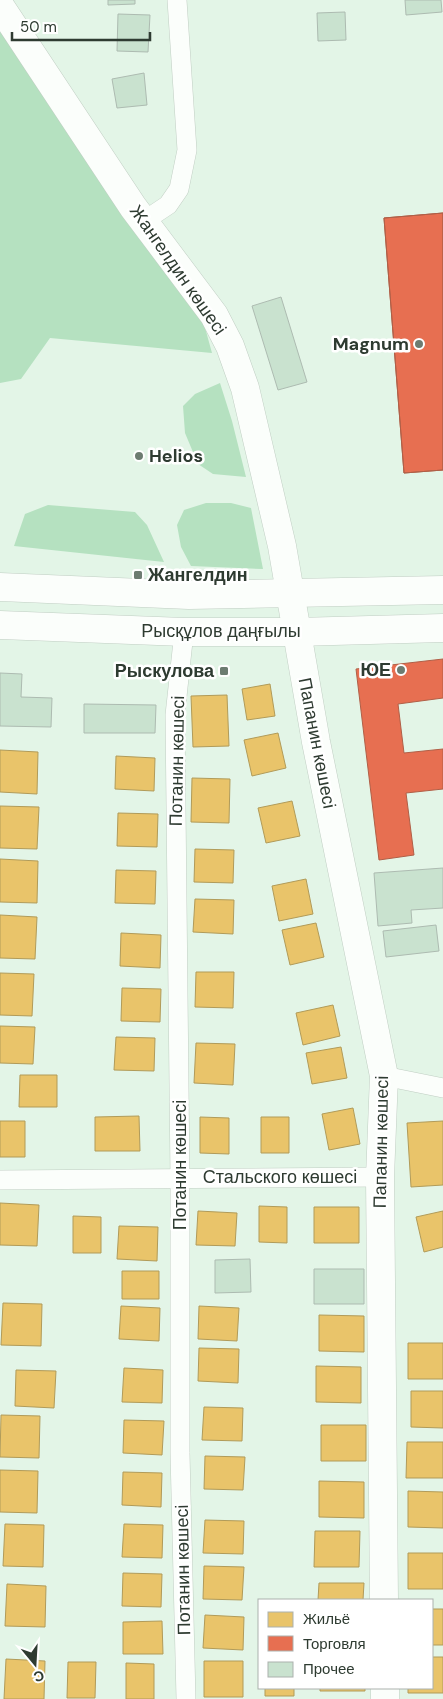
<svg xmlns="http://www.w3.org/2000/svg" width="443" height="1699" viewBox="0 0 443 1699" font-family="'DM Sans',sans-serif">
<style>
.green{fill:#b5e1c0}
.homes{fill:#e9c46a;stroke:#b19b59}
.shops{fill:#e76f51;stroke:#b05f47}
.building{fill:#c9e2cf;stroke:#adbbb1}
.lines{fill:none;stroke-linecap:round;stroke-linejoin:round}
.street-casing{stroke:#c0cec3;stroke-width:20}
.secondary-casing{stroke:#c0cec3;stroke-width:29}
.primary-casing{stroke:#c0cec3;stroke-width:29}
.street{stroke:#fbfefb;stroke-width:19}
.secondary{stroke:#fbfefb;stroke-width:28}
.primary{stroke:#fbfefb;stroke-width:28}
.poi-dot{fill:#6d7c71;stroke:#fff;stroke-width:2}
.labels{text-anchor:middle;stroke-width:5;stroke-linejoin:round;paint-order:stroke}
.street-label{font-size:18px;fill:#2e3b31;stroke:#fff}
.poi-label{font-size:18px;font-weight:bold;fill:#2e3b31;stroke:#fff;text-anchor:end}
</style>
<rect width="100%" height="100%" fill="#e3f5e7"/>
<!-- green -->
<path class="green" d="M0,18L201,313L212,353L50,338L21,379L0,383Z
M220,383L232,421L246,477L213,474L198,464L185,433L183,406L195,394Z
M206,503H231L251,508L263,569L191,566L181,547L177,525L184,510Z
M48,505L135,512L147,525L164,562L14,546L25,514Z"/>
<!-- homes -->
<path class="homes" d="M270,684L275,716L247,720L242,689Z
M227,695L229,746L193,747L191,696Z
M278,733L286,768L252,776L244,740Z
M0,750L38,752L37,794L0,792Z
M116,756L155,758L154,791L115,789Z
M192,778L230,779L229,823L191,822Z
M292,801L300,836L266,843L258,808Z
M0,806L39,807L37,849L0,848Z
M118,813L158,814L157,847L117,846Z
M195,849L234,850L233,883L194,882Z
M0,859L38,861L37,903L0,902Z
M116,870L156,871L155,904L115,903Z
M306,879L313,914L279,921L272,886Z
M195,899L234,900L233,934L193,932Z
M0,915L37,917L35,959L0,958Z
M316,923L324,957L290,965L282,930Z
M121,933L161,935L160,968L120,966Z
M196,972H234L233,1008L195,1007Z
M0,973L34,974L32,1016L0,1015Z
M122,988L161,989L160,1022L121,1021Z
M333,1005L340,1036L303,1045L296,1013Z
M0,1026L35,1027L33,1064L0,1063Z
M116,1037L155,1038L154,1071L114,1070Z
M196,1043L235,1044L233,1085L194,1083Z
M341,1047L347,1078L312,1084L306,1053Z
M20,1075H57V1107H19Z
M353,1108L360,1144L329,1150L322,1114Z
M139,1116L140,1151H95V1117Z
M200,1117L229,1118V1154L200,1153Z
M261,1117H289V1153H261Z
M0,1121H25V1157H0Z
M443,1121V1185L411,1187L407,1123Z
M0,1203L39,1205L37,1246L0,1245Z
M259,1206L287,1207V1243L259,1242Z
M314,1207H359V1243H314Z
M198,1211L237,1213L235,1246L196,1245Z
M443,1211V1247L424,1252L416,1217Z
M73,1216L101,1217V1253H73Z
M119,1226L158,1227L157,1261L117,1259Z
M122,1271H159V1299H122Z
M3,1303L42,1304L41,1346L1,1345Z
M121,1306L160,1308L159,1341L119,1339Z
M199,1306L239,1308L237,1341L198,1339Z
M319,1315L364,1316V1352L319,1351Z
M408,1343H443V1379H408Z
M199,1348L239,1349L238,1383L198,1381Z
M316,1366L361,1367V1403L316,1402Z
M124,1368L163,1370L162,1403L122,1402Z
M16,1370L56,1371L54,1408L15,1406Z
M411,1391H443V1428L411,1427Z
M204,1407L243,1408L242,1441L202,1440Z
M1,1415L40,1416L39,1458L0,1457Z
M124,1420L164,1421L162,1455L123,1453Z
M321,1425H366V1461H321Z
M407,1442H443V1478H406Z
M205,1456L245,1457L243,1490L204,1489Z
M0,1470L38,1471L37,1513L0,1512Z
M123,1472L162,1473L161,1507L122,1505Z
M319,1481L364,1482V1518L319,1517Z
M408,1491L443,1492V1528L408,1527Z
M205,1520L244,1521L243,1554L203,1553Z
M5,1524L44,1525L43,1567L3,1566Z
M124,1524L163,1525L162,1558L122,1557Z
M315,1531H360L359,1567H314Z
M408,1553H443V1589H408Z
M204,1566L244,1567L242,1600L203,1599Z
M123,1573L162,1574L161,1607L122,1606Z
M319,1583H364L363,1600H318Z
M7,1584L46,1586L45,1627L5,1626Z
M432,1609H443V1645H432Z
M205,1615L244,1617L243,1650L203,1648Z
M162,1621L163,1654H123V1622Z
M432,1657H443V1693H408V1688H432Z
M6,1659L45,1661L44,1699H4Z
M204,1661H243V1697H204Z
M68,1662H96L95,1698H67Z
M126,1663L154,1664V1699H126Z
M265,1688H294V1696H265Z
M320,1688H365V1691H320Z"/>
<!-- shops -->
<path class="shops" d="M443,213V470L404,473L384,218Z
M443,213V470L404,473L384,218Z
M443,659V698L398,704L404,753L443,749V789L406,793L414,855L379,860L356,669Z"/>
<!-- building -->
<path class="building" d="M108,0H135V4L108,5Z
M405,0H441L442,12L406,15Z
M345,12L346,40L318,41L317,13Z
M118,14L150,15L148,52L117,51Z
M144,73L147,105L117,108L112,79Z
M281,297L307,382L278,390L252,306Z
M0,673L22,674L21,697L52,698L51,727L0,726Z
M84,704L156,705L155,733H84Z
M443,868V908L411,910L412,923L378,926L374,873Z
M436,925L439,951L386,957L383,931Z
M250,1259L251,1292L215,1293V1260Z
M314,1269H364V1304H314Z"/>
<g class="lines">
<!-- street casing -->
<g class="street-casing">
<path id="street" d="M144,221L168,205L179,189L187,150L177,0
M184,632L175,715L180,1178V1453L186,1699
M384,1076L443,1088
M0,1180L380,1177"/>
</g>
<!-- secondary casing -->
<g class="secondary-casing">
<path id="secondary" d="M0,6L133,207L214,315L230,346L245,388L282,546L316,742L384,1076L380,1177L384,1600
M385,1688V1699"/>
</g>
<!-- primary casing -->
<g class="primary-casing">
<path id="primary" d="M0,587L189,595L443,590
M0,625L184,632H297L443,628"/>
</g>
<!-- street -->
<use href="#street" class="street"/>
<!-- secondary -->
<use href="#secondary" class="secondary"/>
<!-- primary -->
<use href="#primary" class="primary"/>
</g>
<!-- markers -->
<g class="poi-dot">
<circle cx="419" cy="344" r="5"/>
<circle cx="139" cy="456" r="5"/>
<rect x="133" y="570" width="10" height="10" rx="2.5"/>
<circle cx="401" cy="670" r="5"/>
<rect x="219" y="666" width="10" height="10" rx="2.5"/>
</g>
<g class="labels">
<!-- street labels -->
<g class="street-label">
<text transform="translate(178 270) rotate(55)" y="6">Жангелдин көшесі</text>
<text x="221" y="637">Рысқұлов даңғылы</text>
<text transform="translate(317 743) rotate(79)" y="6">Папанин көшесі</text>
<text transform="translate(177 761) rotate(-89)" y="6">Потанин көшесі</text>
<text transform="translate(381 1142) rotate(-89)" y="6">Папанин көшесі</text>
<text transform="translate(180 1165) rotate(-90)" y="6">Потанин көшесі</text>
<text x="280" y="1183">Стальского көшесі</text>
<text transform="translate(183 1570) rotate(-91)" y="6">Потанин көшесі</text>
</g>
<!-- poi labels -->
<g class="poi-label">
<text x="409" y="350">Magnum</text>
<text x="149" y="462" text-anchor="start">Helios</text>
<text x="148" y="581" text-anchor="start">Жангелдин</text>
<text x="391" y="676">ЮЕ</text>
<text x="214" y="677">Рыскулова</text>
</g>
</g>
<!-- legend -->
<rect x="258" y="1599" width="175" height="90" fill="#ffffff" stroke="#abb1ad"/>
<rect x="268" y="1612" width="25" height="15" fill="#e9c46a" stroke="#abb1ad"/>
<text x="303" y="1624" font-size="15" fill="#2e3b31">Жильё</text>
<rect x="268" y="1636" width="25" height="15" fill="#e76f51" stroke="#abb1ad"/>
<text x="303" y="1649" font-size="15" fill="#2e3b31">Торговля</text>
<rect x="268" y="1662" width="25" height="15" fill="#c9e2cf" stroke="#abb1ad"/>
<text x="303" y="1674" font-size="15" fill="#2e3b31">Прочее</text>
<!-- north arrow -->
<g transform="translate(35 1664) rotate(162)" stroke="#ffffff" stroke-width="4" paint-order="stroke">
<path d="M0-4L9 19L0 12L-9 19Z" fill="#2e3b31"/>
<text y="-8" font-size="14" font-weight="bold" text-anchor="middle" fill="#2e3b31">С</text>
</g>
<!-- scale -->
<path d="M12 32v8h138v-8" fill="none" stroke="#2e3b31" stroke-width="2.5"/>
<text x="20" y="32" font-size="15" fill="#2e3b31" stroke="#ffffff" stroke-width="4" paint-order="stroke">50 m</text>
</svg>
